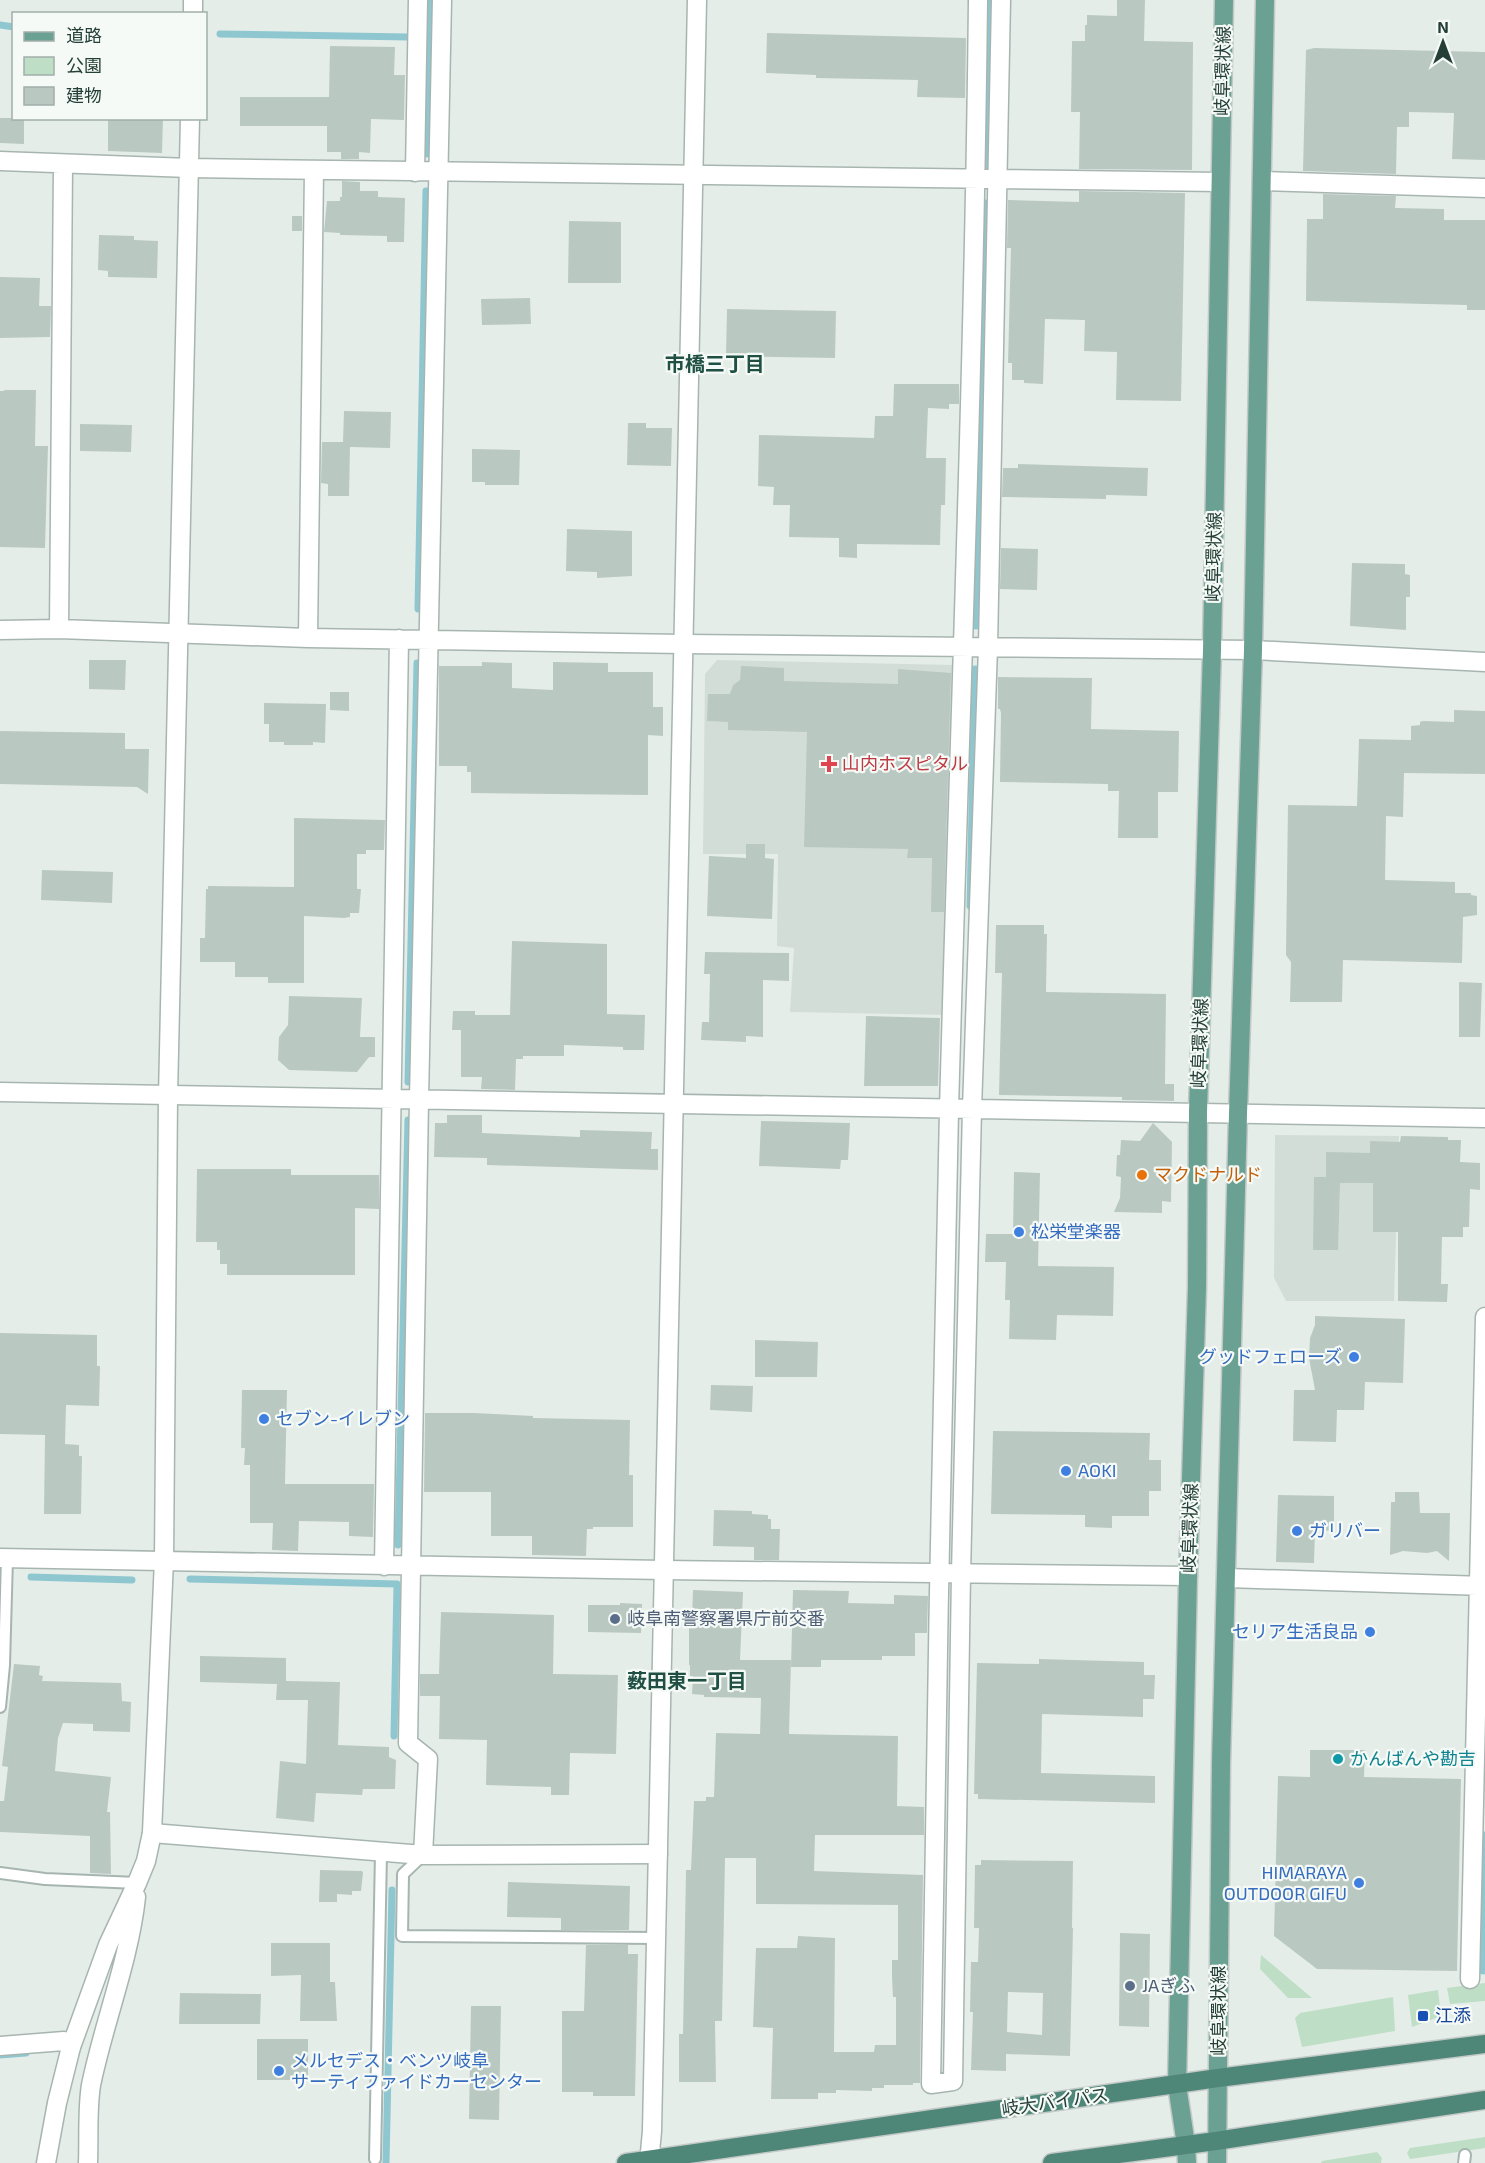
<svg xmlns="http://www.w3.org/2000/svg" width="1485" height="2163" viewBox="0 0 1485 2163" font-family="'Exo 2','Noto Sans JP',sans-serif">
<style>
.built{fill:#d3ddd8}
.green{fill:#bedec6}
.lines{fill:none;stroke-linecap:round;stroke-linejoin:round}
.stream{stroke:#8fc7d0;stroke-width:7}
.building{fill:#bac8c2;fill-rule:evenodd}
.service-casing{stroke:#a7b5b0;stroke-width:14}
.minor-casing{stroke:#a7b5b0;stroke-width:21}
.tertiary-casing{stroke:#a7b5b0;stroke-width:21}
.primary-casing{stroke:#c2c9c7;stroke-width:21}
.trunk-casing{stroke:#c2c9c7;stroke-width:21}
.service{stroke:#fff;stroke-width:10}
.minor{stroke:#fff;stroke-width:18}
.tertiary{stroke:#fff;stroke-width:18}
.primary{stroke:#6ba192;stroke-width:18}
.trunk{stroke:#4e8678;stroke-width:18}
.health-dot{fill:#e0444e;stroke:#f5faf7;stroke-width:2}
.food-dot{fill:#e8710a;stroke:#f5faf7;stroke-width:2}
.shop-dot{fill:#3f7fe0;stroke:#f5faf7;stroke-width:2}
.service-dot{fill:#5c6f8a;stroke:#f5faf7;stroke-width:2}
.culture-dot{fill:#0f9aa8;stroke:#f5faf7;stroke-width:2}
.transit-dot{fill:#1a4fb4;stroke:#f5faf7;stroke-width:2}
.labels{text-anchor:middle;stroke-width:4.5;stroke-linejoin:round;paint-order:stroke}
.street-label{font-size:18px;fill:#243f37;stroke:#f5faf7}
.health-label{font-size:18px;fill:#be3a42;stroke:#f5faf7;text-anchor:start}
.food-label{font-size:18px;fill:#c56008;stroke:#f5faf7;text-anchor:start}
.shop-label{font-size:18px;fill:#366cbe;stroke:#f5faf7;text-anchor:start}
.service-label{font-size:18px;fill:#4e5e75;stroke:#f5faf7;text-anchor:start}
.culture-label{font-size:18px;fill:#0d838f;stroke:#f5faf7;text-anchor:start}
.transit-label{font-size:18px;fill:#164399;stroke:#f5faf7;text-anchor:start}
.neighbourhood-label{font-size:20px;font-weight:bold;fill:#205044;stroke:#f5faf7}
</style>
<rect width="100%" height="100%" fill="#e5ede9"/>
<!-- built -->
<path class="built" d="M717,660L955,665L950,1015L790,1012L794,948L777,946L778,854H703L705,674Z
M1275,1135L1399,1136L1394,1301H1286L1274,1278Z"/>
<!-- green -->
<path class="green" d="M1261,1955L1312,1998H1288L1260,1969Z
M1485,1983V2001L1450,2004L1447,1988Z
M1438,1990L1441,2016L1412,2027L1408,1995Z
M1393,1997L1395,2031L1302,2047L1295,2018L1300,2013Z
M1485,2137V2148L1410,2159L1407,2153L1410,2148Z
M1377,2152L1382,2158L1381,2163H1321L1322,2161Z"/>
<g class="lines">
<!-- stream -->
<path class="stream" d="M0,25L14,27
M220,34L409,37
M427,154L431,0
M986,174L989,0
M418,609L426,191
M976,626L985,203
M970,906L975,669
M408,1082L417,663
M398,1545L408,1120
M31,1577L132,1580
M190,1579L397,1584L394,1736
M1483,1971L1485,1835
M0,2055L26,2053V2049
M386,2163L392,1890"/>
</g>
<!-- building -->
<path class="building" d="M1117,0H1145L1144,41L1193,42L1192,170L1079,169L1080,112H1071L1072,41H1085V25H1087V15L1117,16Z
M767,33L966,38L965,98L917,97L918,80L816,78V75L766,73Z
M330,46L395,47L394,75H405L404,120L371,119L370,153L359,152V159H341V152H327V126H240V97H329Z
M1314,48L1485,52V160L1452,159L1454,113L1409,112V127H1397L1396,174L1303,171L1306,50Z
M0,118H24V144L0,143Z
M108,118H163L162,153L108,151Z
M342,181L360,182V191H378V197L405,198L404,242H387V236L340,235V233L324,232L327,201H340V197H342Z
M1079,191L1185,193L1181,401L1116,400L1117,352L1084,351L1085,320L1045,319L1043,384L1024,383V380H1012V363H1008L1011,248H1007L1008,200L1079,202Z
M1323,194L1396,196L1395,208L1444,209V220H1485V310H1467V305L1306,301L1307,219H1323Z
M292,216H302V231H292Z
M569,221L621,222V283H568Z
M99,235L134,236V240L158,241L157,278L108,277V271L98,270Z
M0,277L40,278L39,306H51L50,337L0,338Z
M530,298L531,324L482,325L481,299Z
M727,309L836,311L835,358L726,356Z
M894,384H959V404H949V409L928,408L926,458H946L945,505H941L940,545L857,544V558L839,557V538L789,537L790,505H773L774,487L758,486L759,435L874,438L875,416H893Z
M4,390H36L35,446H48L45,548L0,547V391H4Z
M344,411L391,412L390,448L350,447L349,496H328V484L321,483L322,442H343Z
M628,423H646V428H672L671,466L627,465Z
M80,424L132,425L131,452L80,451Z
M472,449L520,450L519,485H485V482H472Z
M1018,464L1148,468L1147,496L1106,495V499L1002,497L1003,468H1018Z
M567,529L632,531V576L597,578V572L566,571Z
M1001,548L1038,549L1037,590L1000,589Z
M1352,563L1405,564V574L1410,575V597H1406V630L1350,626Z
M89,660H126L125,690L89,689Z
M482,662L512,663V688L553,690V662L608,663V672H653V707H663V736L648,735V795L471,793V772H467V766H439V666H482Z
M741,666L784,668V681L898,684V669L951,673L944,912H931L932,858H907L908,849L804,847L807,732L728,730V722L707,721L708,694H730L733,685L740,680Z
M998,677L1092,678L1091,729L1179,731L1178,792H1158V838H1118L1119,791H1108V784L1000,782L1001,713L1000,709H998Z
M330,692H349V711L330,710Z
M264,703L326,704L325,743L313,742V745H284V742H269V724H264Z
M1454,710L1485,711V774L1404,773L1403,817L1386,816L1385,880L1455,882V893H1471V895L1477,896V915L1463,917L1462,963L1343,960L1342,1002H1290L1291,962L1286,955L1288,805L1357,806L1359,739L1411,740V726L1420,725V722L1423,721L1454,722Z
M0,731L125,733V749H149L148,794L137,787L0,784Z
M294,818L385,820L384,850H366V854H357V889H361L359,913H350V917L344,918L304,916V983H268V977H235V962H200V938H205L206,889H208V886L294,887Z
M746,844H765V858L774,859L772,919L707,916L709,856L746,858Z
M42,870L113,872L112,903L41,900Z
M996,925H1044V934H1047L1046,992L1166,994L1165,1084H1174V1101L1122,1100V1097L999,1095L1002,973H995Z
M512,941L607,944V1014L645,1015L644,1050H623V1047L564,1045V1056H523V1059H516L515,1090L481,1089L482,1077H461V1030H452L453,1011H475V1015H510Z
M705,952L789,953V981L763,980V1037L746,1036V1042L701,1040L702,1022H709L710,974H704Z
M1459,982L1482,983L1480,1037H1459Z
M289,996L362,998L360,1037H375V1057H369L357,1072L289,1070L278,1060L279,1037L288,1025Z
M866,1016L940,1018L938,1086H864Z
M447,1115H482V1133L580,1137V1130L652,1132L651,1149H658V1170L487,1165V1158L434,1157L435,1123H447Z
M761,1121L850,1123L848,1160H841L840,1169L759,1166Z
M1153,1123L1172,1142L1171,1202L1162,1201V1213L1114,1212L1120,1198L1121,1177L1116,1176L1117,1155H1120L1121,1140L1140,1141Z
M1401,1136L1448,1137V1140H1461L1460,1162L1480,1163V1190L1470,1189L1469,1227H1463V1237H1442L1441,1284H1448L1447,1302L1398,1301V1232H1373V1183H1340L1338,1250H1313L1314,1177H1326V1152L1370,1153V1141L1400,1142Z
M197,1169H291V1175H379V1209L355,1208V1275H227V1264H220V1250H217V1242H196Z
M1014,1172L1040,1173L1038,1266L1114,1267L1113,1316L1057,1315L1056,1340L1009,1339L1010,1300H1005L1006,1262H985L986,1234H1013Z
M1315,1316L1405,1319L1403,1383L1365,1382L1364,1410H1337L1336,1442L1293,1441L1294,1390H1315L1309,1358L1310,1338L1315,1325Z
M0,1333L97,1335V1366H100L99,1406L66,1405L65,1444L79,1445V1456H82L81,1514H44L45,1435L0,1434Z
M755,1340L818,1342L817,1377H755Z
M711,1385L753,1386L752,1412L710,1410Z
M242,1390H287L285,1484H374L373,1537L349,1536V1522L299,1521L298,1551L272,1550L273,1523H250V1465H244L245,1448H241Z
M425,1413H474L533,1416V1418L630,1420L629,1475H633V1527H593V1529H587L586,1556L532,1555V1536H491V1492H424Z
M993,1431L1150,1433L1149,1460H1161V1491H1149V1516H1112V1528L1085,1527V1515L991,1514Z
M1395,1492H1419L1420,1513H1450L1449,1561L1437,1551L1427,1553L1403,1551L1390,1555L1391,1502H1395Z
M1278,1495L1334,1496V1531L1315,1530L1314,1563L1276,1562Z
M714,1510L752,1511V1514L768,1515V1519H771V1529H780L779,1560H754V1547L713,1546Z
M693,1590L743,1592L740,1660H791L789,1734L898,1736L897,1806L924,1807V1835H815L814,1871L923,1875L920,2083H913V2085H884V2088H872V2091L836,2090V2093H818V2099H771L773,2028L753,2027L756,1948H797L798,1936L835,1938L834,2052H874L875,2045H896V1997H893L892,1977V1960H898V1905L756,1904V1858H725L722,2021H715L716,2082H679V2034H683L686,1870H691L694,1801H706V1797H714L716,1733L760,1734L761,1698L704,1697V1695L692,1694L693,1676H690V1665H689V1617H692Z
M793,1590L849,1591L848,1603L894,1604V1595L928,1596L927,1633H915V1656H882V1660H821V1667H791Z
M620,1603L642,1604L641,1633L588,1632V1605H620Z
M441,1612L554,1615L553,1674L618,1675L616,1754L570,1753L569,1795H551V1787L486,1785L487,1740L439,1739L440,1696H420V1674H439Z
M200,1656L286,1658V1681L340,1682L338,1745L389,1747V1757L396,1760L395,1789H363L362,1795L316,1793L314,1822L276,1818L280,1761L306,1764L308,1700H276L277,1684L200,1682Z
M1039,1659L1144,1662V1675H1155L1154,1699H1143V1717L1042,1714L1041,1773L1155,1776V1803L978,1799V1794H974L977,1663L1039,1664Z
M14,1664L40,1666L39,1675L43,1676L42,1681L121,1683L122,1701L131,1702L130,1732L93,1731V1724L63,1723L58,1738L55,1771L111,1777L107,1812H110L111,1874L90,1873V1836L0,1832V1801H4L8,1767L2,1766Z
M1310,1750H1365L1364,1777L1461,1779L1457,1971L1317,1969L1274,1936L1278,1776L1310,1777Z
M981,1860L1073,1861L1072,1928H1073L1070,2056L1006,2054V2071L971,2070L973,2012H970L971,1962H978L979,1928H974L975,1865H981ZM1008,1992L1043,1993L1042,2035L1007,2032Z
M320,1870L362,1871L363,1873L361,1891H352V1895L337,1894V1902H319Z
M508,1882L630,1886L629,1930H561V1918L507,1917Z
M1120,1933L1150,1934L1149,2027L1119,2026Z
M271,1943H330V1982H335L337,2021H300L301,1975L271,1976Z
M586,1945H628V1954H638L635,2096H593V2092H562V2011H584Z
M180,1993L261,1994L260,2024H179Z
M471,2006H501L499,2120L469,2119Z
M257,2039H308V2080H257Z"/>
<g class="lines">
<!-- service casing -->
<g class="service-casing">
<path id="service" d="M0,1707L4,1665L7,1558
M423,1855L403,1874L402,1936L656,1938
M0,1873L45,1879L137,1883
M375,2159L381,1853
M1464,2163L1465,2155"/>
</g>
<!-- minor casing -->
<g class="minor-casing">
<path id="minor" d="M978,0C974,370 959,740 949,1110C941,1435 936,1759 931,2084L953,2081L961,1574L972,1109L988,647L1001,0
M0,161L189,168L1220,182
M415,172L418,0
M59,629L63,165
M0,630L59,629L308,638L683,644L1253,650L1485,662
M308,638L314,170
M0,1092L1485,1118
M0,1558L664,1570L1188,1576
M384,1566L399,639
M1227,1578L1485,1586
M152,1833L423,1855L658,1854
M423,1855L428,1759L408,1743L419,1100L442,0
M1470,1979L1485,1317
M0,2046L64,2041L71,2047"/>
</g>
<!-- tertiary casing -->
<g class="tertiary-casing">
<path id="tertiary" d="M193,14V0
M1262,181L1485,188
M46,2163L57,2103L71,2047L108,1945L137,1883L146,1861L152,1833L164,1560L168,1096L190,118
M88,2163C89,2138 87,2110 91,2085C104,2022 129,1961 136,1897
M649,2163L652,2131L697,0"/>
</g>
<!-- primary casing -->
<g class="primary-casing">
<path id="primary" d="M1187,2163L1186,2145L1177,2085L1188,1576L1197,1288L1198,1112L1212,650L1224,0
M1217,2163L1221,1763L1238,1114L1253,650L1265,0"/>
</g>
<!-- trunk casing -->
<g class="trunk-casing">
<path id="trunk" d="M626,2163L1218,2078L1485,2044
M1052,2163L1216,2141L1485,2100"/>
</g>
<!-- service -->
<use href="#service" class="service"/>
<!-- minor -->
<use href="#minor" class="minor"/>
<!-- tertiary -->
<use href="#tertiary" class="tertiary"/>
<!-- primary -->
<use href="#primary" class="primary"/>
<!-- trunk -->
<use href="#trunk" class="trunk"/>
</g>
<!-- markers -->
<path class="health-dot" d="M826 755h6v6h6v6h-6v6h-6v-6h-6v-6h6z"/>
<circle class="food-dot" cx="1142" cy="1175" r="6"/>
<g class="shop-dot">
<circle cx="1019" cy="1232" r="6"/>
<circle cx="1354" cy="1357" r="6"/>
<circle cx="264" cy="1419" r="6"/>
<circle cx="1066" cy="1471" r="6"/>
<circle cx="1297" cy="1531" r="6"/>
<circle cx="1370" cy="1632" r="6"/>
<circle cx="1359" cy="1883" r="6"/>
<circle cx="279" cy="2071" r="6"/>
</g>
<g class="service-dot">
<circle cx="615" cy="1619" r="6"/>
<circle cx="1130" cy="1986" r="6"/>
</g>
<circle class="culture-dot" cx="1338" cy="1759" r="6"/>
<rect class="transit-dot" x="1417" y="2010" width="12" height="12" rx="3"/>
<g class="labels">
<!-- street labels -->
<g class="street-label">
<text transform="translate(1223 71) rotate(-89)" y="6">岐阜環状線</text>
<text transform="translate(1214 557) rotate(-89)" y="6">岐阜環状線</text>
<text transform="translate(1200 1043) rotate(-88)" y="6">岐阜環状線</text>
<text transform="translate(1190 1528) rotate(-88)" y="6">岐阜環状線</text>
<text transform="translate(1219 2011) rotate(-90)" y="6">岐阜環状線</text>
<text transform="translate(1055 2102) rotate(-8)" y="6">岐大バイパス</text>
</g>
<!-- health labels -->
<g class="health-label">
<text x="842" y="770">山内ホスピタル</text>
</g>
<!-- food labels -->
<g class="food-label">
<text x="1154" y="1181">マクドナルド</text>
</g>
<!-- shop labels -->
<g class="shop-label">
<text x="1031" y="1238">松栄堂楽器</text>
<text x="1342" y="1363" text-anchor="end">グッドフェローズ</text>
<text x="276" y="1425">セブン-イレブン</text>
<text x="1078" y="1477">AOKI</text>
<text x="1309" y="1537">ガリバー</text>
<text x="1358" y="1638" text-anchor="end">セリア生活良品</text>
<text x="1347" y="1879" text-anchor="end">HIMARAYA<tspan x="1347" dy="21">OUTDOOR GIFU</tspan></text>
<text x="291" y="2067">メルセデス・ベンツ岐阜<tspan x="291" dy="21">サーティファイドカーセンター</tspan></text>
</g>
<!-- service labels -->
<g class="service-label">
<text x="627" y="1625">岐阜南警察署県庁前交番</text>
<text x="1142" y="1992">JAぎふ</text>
</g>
<!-- culture labels -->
<g class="culture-label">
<text x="1350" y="1765">かんばんや勘吉</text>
</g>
<!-- transit labels -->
<g class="transit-label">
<text x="1435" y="2022">江添</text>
</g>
<!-- neighbourhood labels -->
<g class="neighbourhood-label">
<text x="715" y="371">市橋三丁目</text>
<text x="687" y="1688">薮田東一丁目</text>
</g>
</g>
<!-- legend -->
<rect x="12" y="12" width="195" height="108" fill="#f5faf7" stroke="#a1afaa" stroke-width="1.5"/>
<rect x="24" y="32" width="30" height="9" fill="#6ba192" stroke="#a1afaa" stroke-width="1.5"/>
<text x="66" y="42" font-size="18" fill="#243f37">道路</text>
<rect x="24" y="57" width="30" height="18" fill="#bedec6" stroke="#a1afaa" stroke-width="1.5"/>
<text x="66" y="72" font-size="18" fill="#243f37">公園</text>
<rect x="24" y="87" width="30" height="18" fill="#bac8c2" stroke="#a1afaa" stroke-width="1.5"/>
<text x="66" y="102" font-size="18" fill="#243f37">建物</text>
<!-- north arrow -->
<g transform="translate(1443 42)" stroke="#f5faf7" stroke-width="4.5" paint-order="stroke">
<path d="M0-4.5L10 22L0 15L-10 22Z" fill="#243f37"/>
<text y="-9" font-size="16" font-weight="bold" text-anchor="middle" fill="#243f37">N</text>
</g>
</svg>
